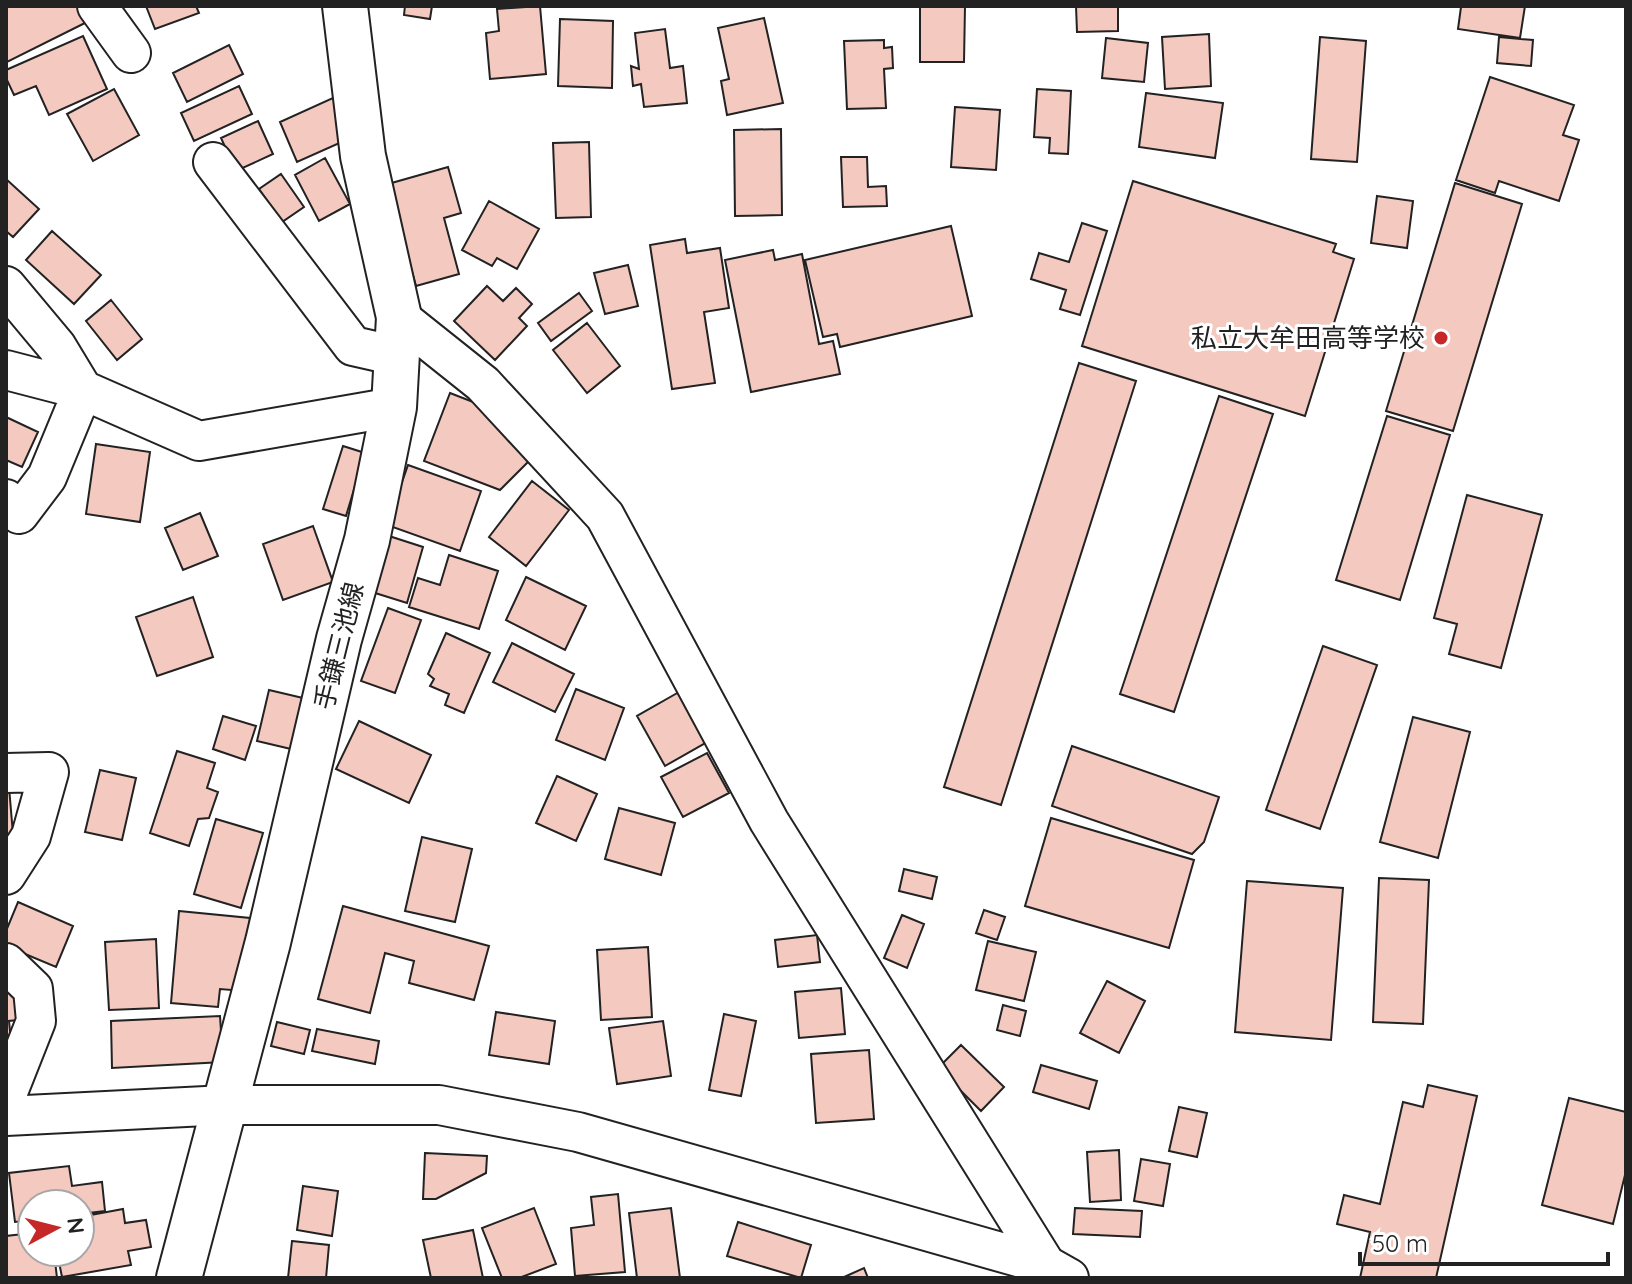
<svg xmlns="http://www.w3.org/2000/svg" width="1632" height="1284" viewBox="0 0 1632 1284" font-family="Quicksand,'Noto Sans JP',sans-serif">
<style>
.building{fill:#f3c9c0;stroke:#222;stroke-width:2}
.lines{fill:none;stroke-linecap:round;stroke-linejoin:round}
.minor-casing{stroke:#222;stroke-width:42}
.major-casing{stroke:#222;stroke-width:48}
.minor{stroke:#fff;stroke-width:38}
.major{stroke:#fff;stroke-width:44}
.poi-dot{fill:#c62828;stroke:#fff;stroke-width:3}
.labels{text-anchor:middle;stroke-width:6;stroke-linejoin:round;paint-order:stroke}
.poi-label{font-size:26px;fill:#222;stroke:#fff;text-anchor:end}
.street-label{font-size:26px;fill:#222;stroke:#fff}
</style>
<rect width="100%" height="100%" fill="#fff"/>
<!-- building -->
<path class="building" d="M6,6H81L89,21L7,62Z
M146,6H196L199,13L155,29Z
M405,6H432L430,19L404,15Z
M540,6L546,74L490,79L486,33L499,31L497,9Z
M920,6H965L964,62H920Z
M1076,6H1118V31L1077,32Z
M1456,6H1525L1520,38L1458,29L1461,7Z
M764,18L783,103L727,115L721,81L729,79L718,28Z
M560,19L613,21L612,88L558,86Z
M665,29L670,68L683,66L687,103L644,107L641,84L633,86L631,66L639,69L635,33Z
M1209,34L1211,86L1165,89L1162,37Z
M83,36L107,89L49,115L36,86L14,95L6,78V70Z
M1320,37L1366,41L1357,162L1311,159Z
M1499,37L1533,40L1531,66L1497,63Z
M1106,38L1148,43L1144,82L1102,78Z
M884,40V48L892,47L893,68L884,69L886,108L847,109L844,41Z
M229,45L243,74L187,102L173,73Z
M1490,77L1574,105L1563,135L1579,140L1559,201L1499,181L1495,193L1456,180Z
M239,86L252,114L194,141L181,113Z
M114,89L139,135L93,161L67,114Z
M1037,89L1071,91L1068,154L1049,153L1050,138L1034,137Z
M1146,93L1223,103L1215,158L1139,147Z
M335,97L353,137L297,162L280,122Z
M955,107L1000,110L996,170L951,167Z
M258,121L273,154L236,171L221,138Z
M781,129L782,215L735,216L734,130Z
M589,142L591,217L556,218L553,143Z
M841,157H867L868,187L886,186L887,206L843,207Z
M325,158L350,204L319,221L295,175Z
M448,167L461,213L444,218L459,274L416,286L388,184Z
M281,174L304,207L282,222L259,189Z
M6,179L39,209L13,237L6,231Z
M1133,181L1336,244L1333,252L1354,259L1305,416L1082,346Z
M1455,183L1522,204L1453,431L1386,411Z
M1377,196L1413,201L1407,248L1371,243Z
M489,201L539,229L517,269L497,258L492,266L462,250Z
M1082,223L1107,231L1080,315L1060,309L1066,290L1031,279L1039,253L1069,262Z
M951,226L972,316L840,347L837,334L823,337L805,260Z
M52,231L101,275L74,304L26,260Z
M685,239L687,253L720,248L729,308L704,312L715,383L672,389L650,245Z
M773,250L775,260L802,254L819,344L833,341L840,374L751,392L725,260Z
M628,265L638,306L605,314L594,273Z
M487,286L503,301L516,288L532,304L519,318L527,326L495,360L454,321Z
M579,293L592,311L551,341L538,323Z
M111,300L142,339L117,360L86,321Z
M587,323L620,366L587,393L553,350Z
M1079,363L1136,381L1001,805L944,787Z
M450,393L499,412L539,451L500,490L424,461Z
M1219,396L1273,414L1174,712L1120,694Z
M1387,416L1450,435L1400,600L1336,580Z
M6,417L38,432L22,467L6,460Z
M96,444L150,452L140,522L86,514Z
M343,446L365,453L346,516L323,509Z
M408,465L481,491L460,551L387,525Z
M532,481L569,510L526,566L489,537Z
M1467,495L1542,515L1501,668L1449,654L1457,624L1434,618Z
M200,513L218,556L183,570L165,528Z
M313,526L333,582L283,600L263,544Z
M389,536L423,547L407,603L372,592Z
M449,555L498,571L479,629L409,607L418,578L440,585Z
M526,577L586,606L565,650L506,620Z
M193,597L213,657L157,676L136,617Z
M388,608L421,620L395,693L361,681Z
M446,633L490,653L464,713L445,705L449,694L430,686L434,679L428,674Z
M512,643L574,674L555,712L493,682Z
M1323,646L1377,665L1320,829L1266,810Z
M576,689L624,708L605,760L556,740Z
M269,690L303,698L291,749L257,741Z
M679,692L707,742L665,766L637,716Z
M223,716L256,726L245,760L213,749Z
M1413,717L1470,732L1438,858L1380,842Z
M359,721L431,755L409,803L336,769Z
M1072,746L1219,797L1204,842L1192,854L1052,806Z
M177,751L215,763L207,788L218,792L209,818L198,819L189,846L150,833Z
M707,753L729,793L683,817L661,777Z
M100,770L136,778L122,840L85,832Z
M557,776L597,794L576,841L536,823Z
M9,787L14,846H6V788Z
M619,808L675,823L661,875L605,859Z
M1051,818L1194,860L1169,948L1025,906Z
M216,819L263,833L241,908L194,894Z
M422,837L472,849L455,922L405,911Z
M904,869L937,877L932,899L899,891Z
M1379,878L1429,880L1423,1024L1373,1022Z
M1247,881L1343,888L1331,1040L1235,1032Z
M18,902L73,926L56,967L6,946V931Z
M343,906L489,946L474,1000L409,983L414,961L385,953L370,1013L318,999Z
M984,910L1005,917L997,940L976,933Z
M179,911L250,918L244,991L220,989L218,1007L171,1003Z
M902,915L924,924L907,968L884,958Z
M817,935L820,962L778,967L775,940Z
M156,939L159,1008L109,1010L105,942Z
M988,941L1036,952L1024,1001L976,990Z
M648,947L652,1017L601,1020L597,950Z
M1107,981L1145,1001L1119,1053L1080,1033Z
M22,988L28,1019L9,1021L12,1051L6,1052V989Z
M841,988L845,1034L799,1038L795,992Z
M1003,1005L1026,1011L1020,1036L997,1030Z
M496,1012L555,1021L549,1064L489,1055Z
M724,1014L756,1021L741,1096L709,1090Z
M220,1016L223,1062L112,1068L111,1021Z
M663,1021L671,1076L617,1084L609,1028Z
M277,1022L310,1030L304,1054L271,1046Z
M317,1029L379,1041L375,1064L312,1051Z
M961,1045L1004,1087L981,1111L938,1068Z
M869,1050L874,1119L816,1123L811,1054Z
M1041,1065L1097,1081L1089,1109L1033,1092Z
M1428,1085L1477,1096L1436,1278H1360L1370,1232L1337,1224L1344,1195L1380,1204L1403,1102L1423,1107Z
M1569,1098L1626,1112V1171L1613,1224L1542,1205Z
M1179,1107L1207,1113L1197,1157L1169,1151Z
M1119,1150L1121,1200L1090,1202L1087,1152Z
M425,1153L487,1156L486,1173L436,1199H423Z
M1141,1159L1170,1164L1163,1206L1134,1201Z
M69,1166L72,1186L102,1182L105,1211L80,1214V1204H32V1220L15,1222L9,1173Z
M303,1186L338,1191L332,1236L297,1230Z
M618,1194L625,1272L575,1276L571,1228L594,1225L591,1197Z
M534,1208L556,1264L519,1278H502L482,1228Z
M671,1208L680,1278H637L629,1213Z
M1075,1208L1142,1211L1140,1237L1073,1234Z
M123,1209L125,1223L146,1220L151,1247L128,1251L131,1265L62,1277L57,1252H80V1217Z
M738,1222L811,1245L801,1278L727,1256Z
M473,1230L483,1278H431L423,1240Z
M32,1233V1252H54L57,1278H7L6,1236Z
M292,1241L329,1245L326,1278H288Z
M864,1268L868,1278H842Z"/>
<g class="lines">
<!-- minor casing -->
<g class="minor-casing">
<path id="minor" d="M97,6L131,53
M213,162L353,346L397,356
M6,286L57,347L83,390L47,477L19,514L6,499
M399,317L483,384L605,516L769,821L1046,1265
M6,370L83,390L199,441L394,407
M6,773L49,772L31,836L6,875
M6,963L33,989L36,1021L6,1097
M6,1116L226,1105H439L578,1132L1046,1265L1069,1278"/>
</g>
<!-- major casing -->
<g class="major-casing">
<path id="major" d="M179,1278L268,942L339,639L367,540L394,407L399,317L363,156L345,6"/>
</g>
<!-- minor -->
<use href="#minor" class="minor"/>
<!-- major -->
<use href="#major" class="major"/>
</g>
<!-- markers -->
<circle class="poi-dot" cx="1441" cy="338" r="8"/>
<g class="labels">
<!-- poi labels -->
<g class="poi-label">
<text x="1425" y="347">私立大牟田高等学校</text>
</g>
<!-- street labels -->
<g class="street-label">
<text transform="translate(339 646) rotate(-76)" y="9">手鎌三池線</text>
</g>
</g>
<!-- border -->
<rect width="1632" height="1284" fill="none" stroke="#222222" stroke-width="16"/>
<!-- north arrow -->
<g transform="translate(56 1228) rotate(83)"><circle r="38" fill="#ffffff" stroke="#a7a7a7" stroke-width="2"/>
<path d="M0-6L14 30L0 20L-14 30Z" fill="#c62828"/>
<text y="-12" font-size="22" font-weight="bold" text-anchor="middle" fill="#222222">N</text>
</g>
<!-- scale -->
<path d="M1360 1252v12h248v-12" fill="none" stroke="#222222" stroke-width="4"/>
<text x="1372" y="1252" font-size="24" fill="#222222" stroke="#ffffff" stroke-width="6" paint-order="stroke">50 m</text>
</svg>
